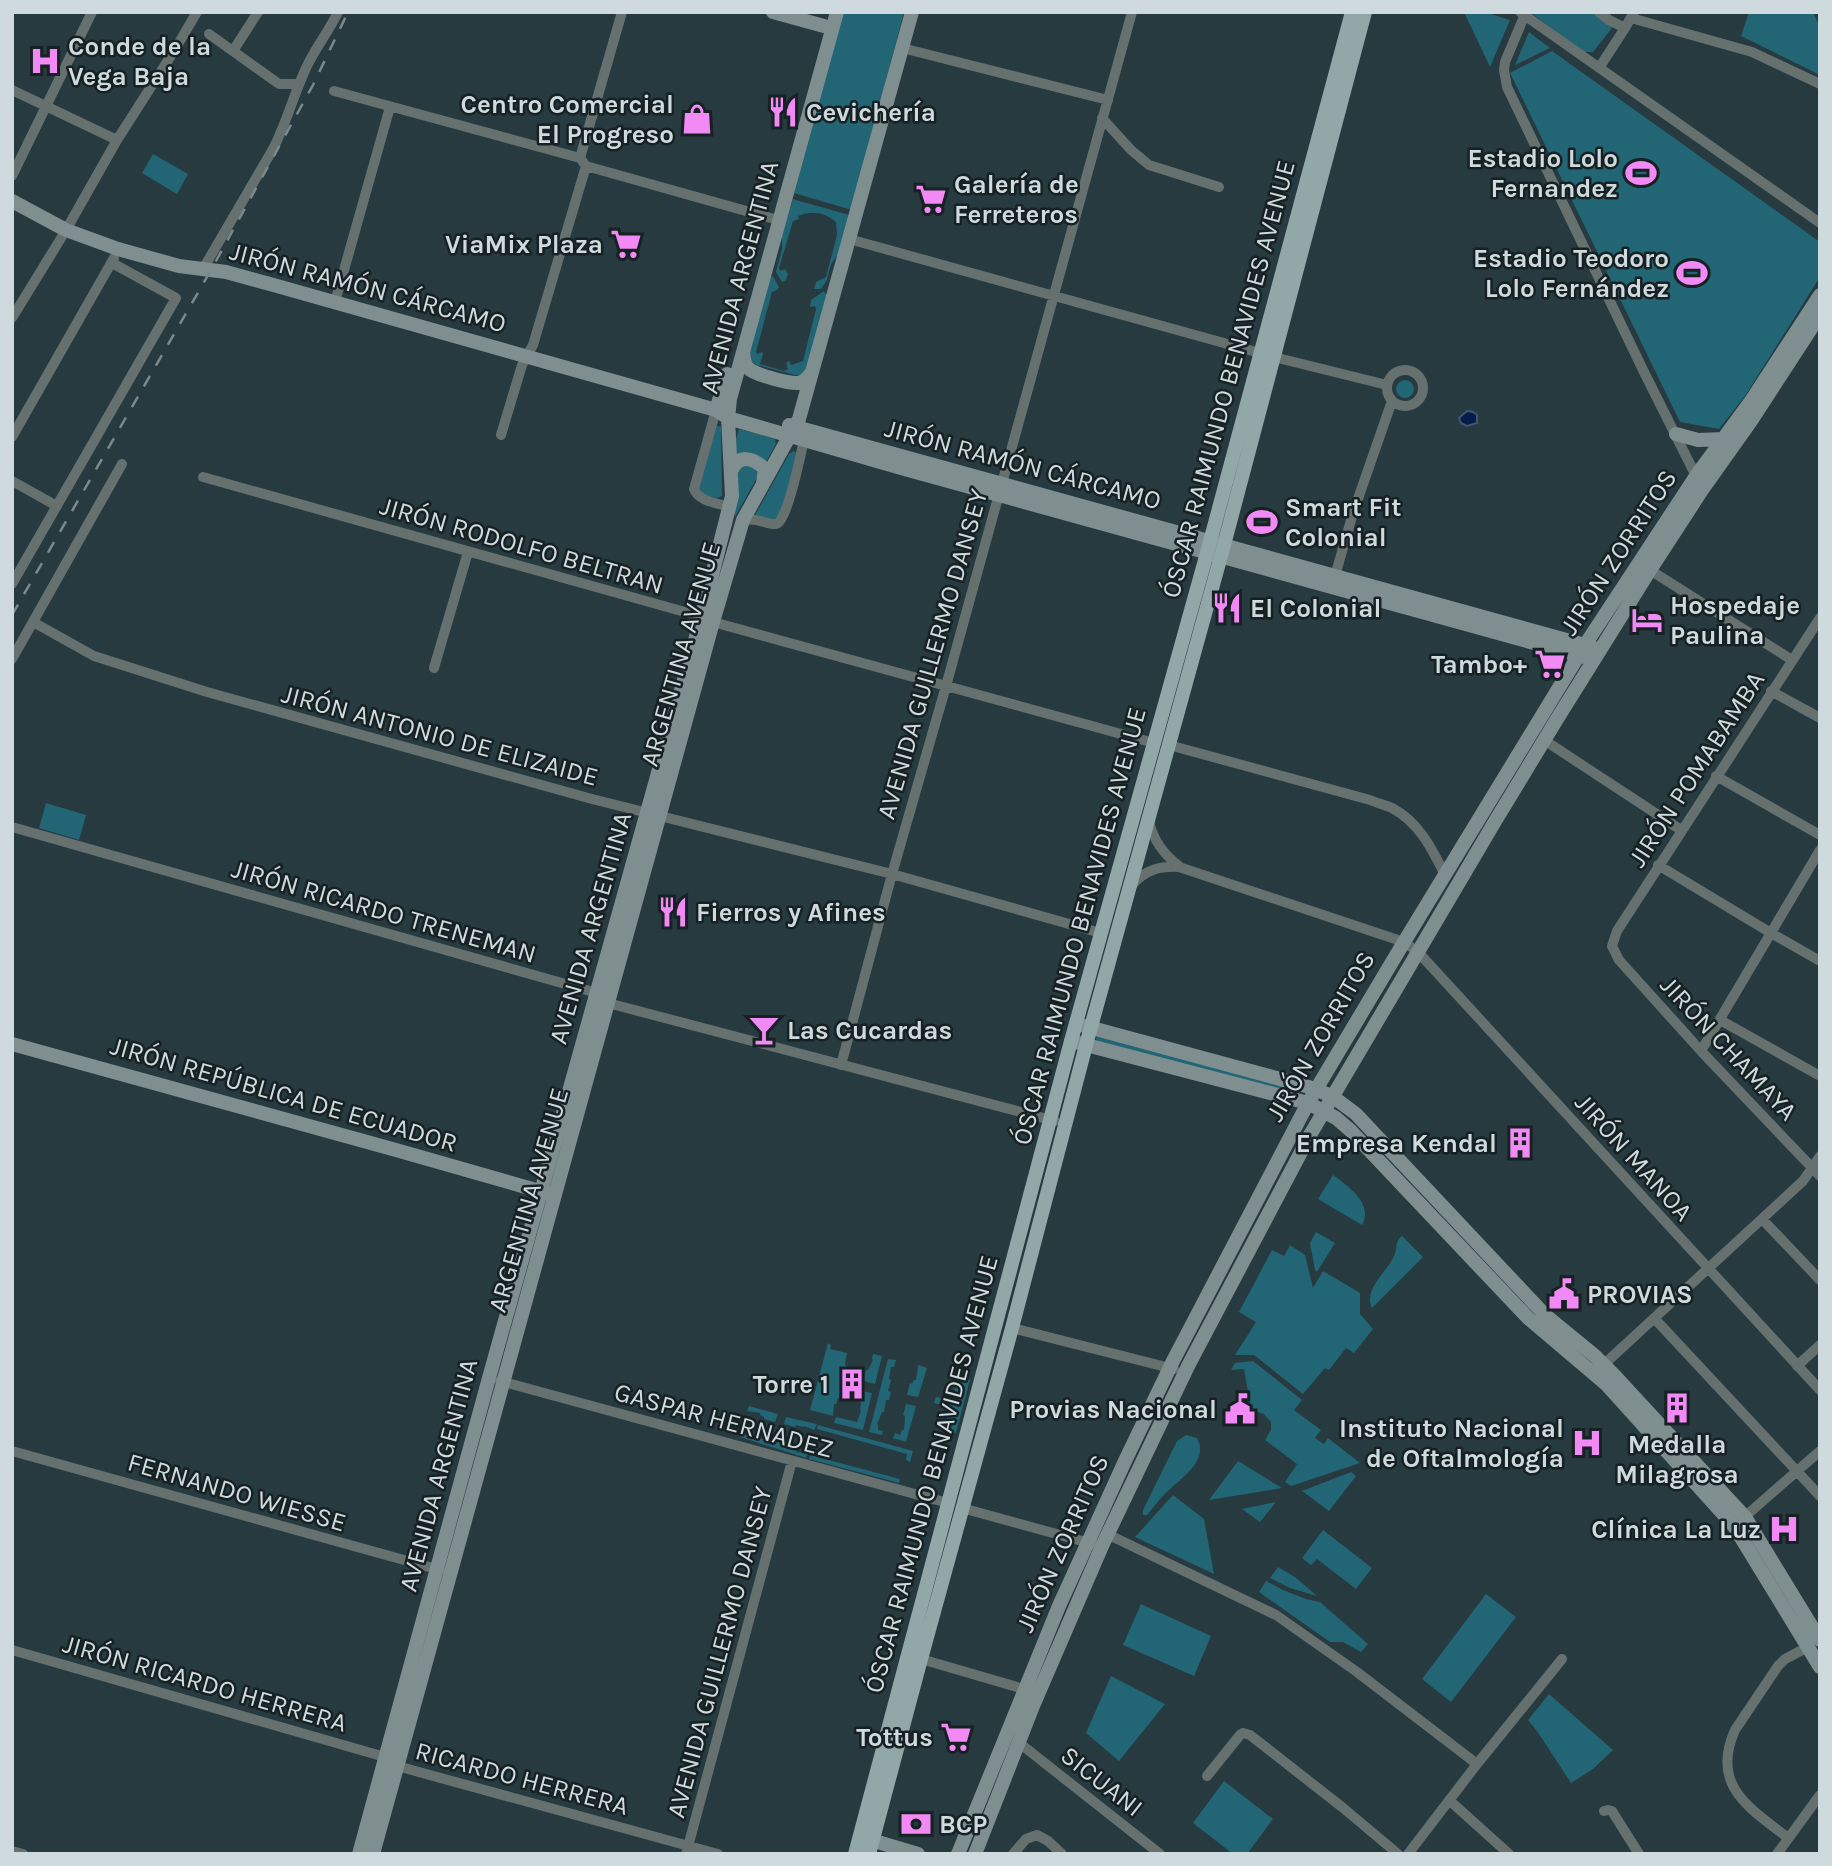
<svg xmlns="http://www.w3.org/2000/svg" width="1832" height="1866" viewBox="0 0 1832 1866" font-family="Karla,sans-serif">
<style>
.green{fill:#226574}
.water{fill:#031c49;stroke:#405575;stroke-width:2}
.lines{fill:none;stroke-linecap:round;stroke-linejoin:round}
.street{stroke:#65706f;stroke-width:10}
.secondary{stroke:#7f8f8f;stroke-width:14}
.primary{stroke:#92a7a7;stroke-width:14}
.rail{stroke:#79898e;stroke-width:2.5;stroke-dasharray:12 12;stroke-linecap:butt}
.labels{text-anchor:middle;stroke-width:5;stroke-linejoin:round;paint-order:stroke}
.poi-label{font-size:26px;font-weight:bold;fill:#cedadd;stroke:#172022;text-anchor:end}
.street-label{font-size:26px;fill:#cedadd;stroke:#172022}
</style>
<rect width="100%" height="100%" fill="#263a40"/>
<!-- green -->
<path class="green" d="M843,12H904L852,210L794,193Z
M1464,12H1484L1510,20L1490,67Z
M1530,12H1592L1612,25V28L1593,52H1583Z
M1749,12H1813L1820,27V75L1741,36Z
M1529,32L1550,48L1515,65Z
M1552,51L1820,242V277L1745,396L1719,429L1680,422L1510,73Z
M153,154L188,174L177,194L142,173Z
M793,199L849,215L838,255L831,264L827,280L821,289H814L816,282L826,277L837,235L836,222C825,212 811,210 798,216L799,219L793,221L779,268L780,271L785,269L788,274L786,280L782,282L776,272L782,249V234Z
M773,276L779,287L777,290L772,292L756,352L757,354L762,352L763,354L760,364L784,371L788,369L786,363L789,361L791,365L803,361L816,309L815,306L810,307L811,300L824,291L827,296L807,368L803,374L799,376L757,365L751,361L749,353L770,277Z
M1396 389a9 9 0 1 1 18 0a9 9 0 1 1-18 0Z
M715,425L721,427L722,496L717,498L701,494L698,486Z
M739,429L773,438L775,439L776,444L735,517V442Z
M794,451L796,453L794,468L778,522L755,515L789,454Z
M46,803L86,815L79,840L39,828Z
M1097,1036L1298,1089L1296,1096L1095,1042Z
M1333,1175C1348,1186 1374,1204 1362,1225L1318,1199Z
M1316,1232L1335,1243L1317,1272L1315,1270L1310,1243Z
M1402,1236L1423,1257L1372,1308C1363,1289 1387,1272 1394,1256C1398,1248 1394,1242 1402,1236Z
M1290,1245L1305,1255L1313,1288L1323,1271L1360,1293V1314L1373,1329L1354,1353L1346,1348L1329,1370L1325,1368L1303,1394L1254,1355H1235L1256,1322L1239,1312L1272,1250L1284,1256Z
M828,1343L831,1345L830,1349L847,1353L845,1365L847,1366L844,1377L847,1378L845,1387H842L839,1398H838L836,1404H834L833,1416L810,1410Z
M873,1354L882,1356L875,1384L863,1381L866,1370H868L873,1360L872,1359Z
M888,1359L896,1360L894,1367H891L889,1379L891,1380L888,1391L891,1392L889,1400H886L884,1412H882L877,1424L878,1425V1430L883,1431L882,1435L869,1432Z
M1253,1361L1302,1400L1294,1410L1321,1430L1315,1438L1324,1444L1328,1438L1360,1463L1291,1486L1285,1482L1297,1464L1265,1440L1271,1430V1422L1264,1414L1251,1410L1244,1369L1231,1370L1235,1363Z
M918,1365L927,1368L918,1397L907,1395L910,1383L912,1384L914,1380H916Z
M958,1377L970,1380L956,1433L944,1430L950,1407L934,1403L936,1397L952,1400Z
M862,1391L872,1393L863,1430L834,1423L836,1417L857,1422L861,1411L860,1410L861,1402L859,1401Z
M906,1404L916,1406L906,1442L893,1438L895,1433L900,1435L902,1430H904L905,1416L903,1415Z
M749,1406L778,1414L775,1422L764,1419V1417L760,1415V1413L747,1411Z
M786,1417L817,1424L814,1430L804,1426L803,1427L796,1425L795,1427L784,1424Z
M818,1425L913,1451L910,1462L906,1460L907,1454L817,1429Z
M741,1433L747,1435L746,1438L758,1440L759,1438L770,1441L771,1438L779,1441V1443L790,1446V1448L797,1450L796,1452L808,1453L806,1458L740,1437Z
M1186,1435L1197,1438C1209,1460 1183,1477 1169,1490C1160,1498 1154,1507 1147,1515H1143V1510L1177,1441Z
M810,1455L900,1479L899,1483L809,1459Z
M1238,1461L1282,1488L1209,1500Z
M1351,1472L1356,1476L1329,1511L1302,1491Z
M1173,1495L1204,1519L1214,1574L1135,1537Z
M1276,1502L1260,1522L1242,1509Z
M1323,1530L1372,1568L1356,1589L1317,1559L1311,1565L1302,1558Z
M1278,1567L1295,1577L1317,1596L1290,1588L1270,1578Z
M1266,1581L1283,1590L1306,1599L1320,1602L1368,1644L1361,1652L1343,1642H1330L1259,1592Z
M1486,1594L1516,1617L1451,1702L1422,1679Z
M1141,1604L1211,1636L1194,1676L1123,1645Z
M1111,1676L1165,1704L1119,1761L1086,1733Z
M1549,1694L1613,1750L1593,1769L1571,1783L1537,1731L1528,1720Z
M1224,1781L1273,1819L1247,1854H1233L1193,1823Z"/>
<!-- water -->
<path class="water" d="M1467,411L1473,412L1477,415V423L1467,426L1461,423L1459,418Z"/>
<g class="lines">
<!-- street -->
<path class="street" d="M1520,12L1820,223
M1526,12L1505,62L1504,70L1507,87L1643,370L1697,478
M1599,12L1609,20L1625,28
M1631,18L1752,52L1820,84
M209,34L279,84H299
M902,48L1108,100
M233,51L258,12
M1599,68L1625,28L1634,12
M12,90L117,140
M334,91L580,158L586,166L771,218
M1102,118L1131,150L1149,165L1219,187
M580,158L622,12
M12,176L92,12
M849,239L1260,353
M203,269L273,149C287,122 294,93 307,66C316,47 329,31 338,12
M335,302L390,107
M12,318L66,230L117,140L174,51L197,12
M1274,357L1387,385
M1387 388a18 18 0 1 1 36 0a18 18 0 1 1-36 0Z
M716,410L694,489C699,502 718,503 730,507
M501,435L522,365L533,345L586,166
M12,437L114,258
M203,477L685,612L713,622L1154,743
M12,481L57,506
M743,520C758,517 766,525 776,524C787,523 801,453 804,440
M1650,570L1792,660
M1335,576L1353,513L1392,401
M12,584L176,298L112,263
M1820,618L1617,931L1612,946L1619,960L1701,1051L1820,1176
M33,622L94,656L207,692L592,799L892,874L1101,933
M12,659L122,464
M434,668L468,552
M1771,691L1820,718
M1544,740L1681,830
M1169,745L1370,800C1377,803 1385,805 1392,808C1419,822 1432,849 1445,875
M1716,776L1820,835
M1149,822C1154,841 1163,854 1179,866
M12,827L597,993L608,1003L1055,1121
M1658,865L1771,933L1820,961
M1132,885C1145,870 1159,866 1179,867L1404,942L1418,952L1820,1390
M1720,1020L1820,1076
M1701,1051L1820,850
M841,1065L892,874L946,686L1132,12
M1762,1219L1820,1280
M1654,1318L1820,1496
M1012,1328L1174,1369
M1797,1366L1820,1345
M1600,1368L1803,1181L1820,1156
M500,1381L948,1503
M12,1451L440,1570
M962,1508L1093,1544
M1741,1520L1820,1451
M1107,1534L1276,1615L1357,1672L1477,1764
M12,1650L385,1757
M921,1659L1024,1689
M1018,1742L1160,1854
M397,1766L718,1854
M1207,1776L1240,1735L1243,1733L1250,1735L1342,1807L1398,1854
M1449,1800L1509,1854
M1604,1811L1608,1810L1612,1811L1639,1854
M1788,1838C1750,1808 1710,1786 1735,1730L1778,1666L1785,1659L1808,1647
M12,1851L23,1854
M686,1854L792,1461
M1013,1854L1026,1839L1037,1835L1048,1841L1062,1854
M1408,1854L1477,1764L1562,1659
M1777,1854L1820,1795"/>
<!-- secondary -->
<path class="secondary" d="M773,12L824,26
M12,201L66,230L118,249L179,266L226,272L270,284L716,410L728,418L901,468L1588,658
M743,352C744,358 744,364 748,368C755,375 790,384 799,383C805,382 808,377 812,372
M716,410L727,374
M789,425L1592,647
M1676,434L1698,440L1724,439
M731,471C739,454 752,457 765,469L763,483
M1081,1025L1306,1086L1332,1096L1356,1114L1545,1315L1595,1356L1615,1376L1745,1517L1820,1640
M1071,1041L1308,1103L1336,1118L1350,1130L1528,1318L1607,1385L1734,1526L1820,1667
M12,1044L396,1150L550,1194
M861,1837L918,1854
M359,1854L489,1378L701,619L732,496L728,418L730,399L837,12
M373,1854L713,622L743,520L799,419L912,12
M958,1854L1059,1606L1125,1461L1173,1361L1308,1103L1404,942L1585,645L1696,476L1751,401L1820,295
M975,1854L1033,1706L1102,1546L1188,1366L1310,1135L1494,823L1557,719L1650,570L1702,490L1751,421L1820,315"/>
<!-- primary -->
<path class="primary" d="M855,1854L1071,1041L1207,553L1352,12
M869,1854L921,1659L1012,1328L1086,1045L1224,545L1365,12"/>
<!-- rail -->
<path class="rail" d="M12,615L211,270L313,85L348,12"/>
</g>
<!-- icons -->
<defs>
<g id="hospital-bare" transform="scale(2.415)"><path d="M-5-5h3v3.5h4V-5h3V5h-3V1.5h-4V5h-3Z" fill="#f18af4" stroke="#172022" stroke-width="2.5" paint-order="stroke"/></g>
<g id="restaurant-bare" transform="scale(2.415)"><path d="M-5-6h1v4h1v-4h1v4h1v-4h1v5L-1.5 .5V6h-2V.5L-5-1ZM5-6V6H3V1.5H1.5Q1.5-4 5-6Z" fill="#f18af4" stroke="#172022" stroke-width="2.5" paint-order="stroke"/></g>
<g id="shop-bare" transform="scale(2.415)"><path d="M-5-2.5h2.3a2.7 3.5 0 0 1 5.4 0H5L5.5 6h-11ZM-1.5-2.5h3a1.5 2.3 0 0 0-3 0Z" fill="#f18af4" stroke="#172022" stroke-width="2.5" paint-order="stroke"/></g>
<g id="stadium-bare" transform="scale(2.415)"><path d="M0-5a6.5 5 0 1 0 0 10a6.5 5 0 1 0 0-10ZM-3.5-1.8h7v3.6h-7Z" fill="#f18af4" stroke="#172022" stroke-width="2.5" paint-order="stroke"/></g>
<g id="supermarket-bare" transform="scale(2.415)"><path d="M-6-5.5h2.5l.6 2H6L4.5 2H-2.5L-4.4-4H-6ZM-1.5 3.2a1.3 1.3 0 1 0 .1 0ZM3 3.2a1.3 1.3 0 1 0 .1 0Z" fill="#f18af4" stroke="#172022" stroke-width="2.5" paint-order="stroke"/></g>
<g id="hotel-bare" transform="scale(2.415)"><path d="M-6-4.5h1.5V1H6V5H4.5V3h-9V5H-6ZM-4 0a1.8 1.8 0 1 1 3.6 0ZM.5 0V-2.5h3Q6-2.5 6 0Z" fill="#f18af4" stroke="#172022" stroke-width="2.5" paint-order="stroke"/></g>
<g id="bar-bare" transform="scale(2.415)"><path d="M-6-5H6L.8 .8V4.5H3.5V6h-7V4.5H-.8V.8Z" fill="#f18af4" stroke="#172022" stroke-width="2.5" paint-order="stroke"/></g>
<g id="building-bare" transform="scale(2.415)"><path d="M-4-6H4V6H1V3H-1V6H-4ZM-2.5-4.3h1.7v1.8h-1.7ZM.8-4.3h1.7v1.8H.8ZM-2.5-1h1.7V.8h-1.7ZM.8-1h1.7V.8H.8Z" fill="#f18af4" stroke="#172022" stroke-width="2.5" paint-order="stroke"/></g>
<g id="civic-bare" transform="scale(2.415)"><path d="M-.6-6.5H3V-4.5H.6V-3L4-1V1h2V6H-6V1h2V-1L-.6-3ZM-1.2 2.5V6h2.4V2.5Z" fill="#f18af4" stroke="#172022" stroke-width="2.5" paint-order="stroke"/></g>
<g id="bank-bare" transform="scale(2.415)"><path d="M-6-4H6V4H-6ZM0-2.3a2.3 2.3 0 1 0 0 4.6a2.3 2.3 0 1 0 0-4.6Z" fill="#f18af4" stroke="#172022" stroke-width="2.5" paint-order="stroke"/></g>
</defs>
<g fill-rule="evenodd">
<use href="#hospital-bare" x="45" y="61"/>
<use href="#restaurant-bare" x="783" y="112"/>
<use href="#shop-bare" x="697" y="119"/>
<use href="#stadium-bare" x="1641" y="173"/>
<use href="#supermarket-bare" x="931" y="199"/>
<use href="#supermarket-bare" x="626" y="244"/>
<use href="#stadium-bare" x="1692" y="273"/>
<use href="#stadium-bare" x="1262" y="522"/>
<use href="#restaurant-bare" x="1227" y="608"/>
<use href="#hotel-bare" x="1647" y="620"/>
<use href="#supermarket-bare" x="1550" y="664"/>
<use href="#restaurant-bare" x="673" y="912"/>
<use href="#bar-bare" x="764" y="1030"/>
<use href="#building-bare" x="1520" y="1143"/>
<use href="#civic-bare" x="1564" y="1294"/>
<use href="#building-bare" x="852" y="1384"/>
<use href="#building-bare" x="1677" y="1408"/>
<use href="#civic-bare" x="1240" y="1409"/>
<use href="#hospital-bare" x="1587" y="1443"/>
<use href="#hospital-bare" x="1784" y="1529"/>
<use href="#supermarket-bare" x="956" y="1737"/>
<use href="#bank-bare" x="916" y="1824"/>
</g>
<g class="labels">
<!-- poi labels -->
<g class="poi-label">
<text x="68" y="55" text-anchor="start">Conde de la<tspan x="68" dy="30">Vega Baja</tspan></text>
<text x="674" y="113">Centro Comercial<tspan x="674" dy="30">El Progreso</tspan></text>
<text x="806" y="121" text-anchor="start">Cevichería</text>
<text x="1618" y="167">Estadio Lolo<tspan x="1618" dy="30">Fernandez</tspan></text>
<text x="954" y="193" text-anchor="start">Galería de<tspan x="954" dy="30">Ferreteros</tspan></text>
<text x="603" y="253">ViaMix Plaza</text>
<text x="1669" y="267">Estadio Teodoro<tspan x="1669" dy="30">Lolo Fernández</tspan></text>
<text x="1285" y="516" text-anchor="start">Smart Fit<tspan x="1285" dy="30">Colonial</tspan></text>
<text x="1670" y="614" text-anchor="start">Hospedaje<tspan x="1670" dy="30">Paulina</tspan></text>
<text x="1250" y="617" text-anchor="start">El Colonial</text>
<text x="1527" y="673">Tambo+</text>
<text x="696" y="921" text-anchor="start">Fierros y Afines</text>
<text x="787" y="1039" text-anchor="start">Las Cucardas</text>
<text x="1497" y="1152">Empresa Kendal</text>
<text x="1587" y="1303" text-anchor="start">PROVIAS</text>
<text x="829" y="1393">Torre 1</text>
<text x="1217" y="1418">Provias Nacional</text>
<text x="1564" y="1437">Instituto Nacional<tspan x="1564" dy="30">de Oftalmología</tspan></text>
<text x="1677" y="1453" text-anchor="middle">Medalla<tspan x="1677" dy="30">Milagrosa</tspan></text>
<text x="1761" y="1538">Clínica La Luz</text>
<text x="933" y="1746">Tottus</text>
<text x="939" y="1833" text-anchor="start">BCP</text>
</g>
<!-- street labels -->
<g class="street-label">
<text transform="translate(739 277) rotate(-75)" y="9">AVENIDA ARGENTINA</text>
<text transform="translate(368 287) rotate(15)" y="9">JIRÓN RAMÓN CÁRCAMO</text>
<text transform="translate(1228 379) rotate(-75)" y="9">ÓSCAR RAIMUNDO BENAVIDES AVENUE</text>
<text transform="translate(1023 464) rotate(15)" y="9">JIRÓN RAMÓN CÁRCAMO</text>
<text transform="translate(522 545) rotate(16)" y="9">JIRÓN RODOLFO BELTRAN</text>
<text transform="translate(1618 552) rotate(-57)" y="9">JIRÓN ZORRITOS</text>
<text transform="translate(680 654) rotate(-74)" y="9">ARGENTINA AVENUE</text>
<text transform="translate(932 654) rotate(-74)" y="9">AVENIDA GUILLERMO DANSEY</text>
<text transform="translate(440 735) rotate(15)" y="9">JIRÓN ANTONIO DE ELIZAIDE</text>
<text transform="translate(1696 769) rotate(-57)" y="9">JIRÓN POMABAMBA</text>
<text transform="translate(384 911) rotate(16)" y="9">JIRÓN RICARDO TRENEMAN</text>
<text transform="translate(1079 926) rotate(-75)" y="9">ÓSCAR RAIMUNDO BENAVIDES AVENUE</text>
<text transform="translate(590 928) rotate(-74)" y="9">AVENIDA ARGENTINA</text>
<text transform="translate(1320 1036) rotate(-60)" y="9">JIRÓN ZORRITOS</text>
<text transform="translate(1729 1048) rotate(47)" y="9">JIRÓN CHAMAYA</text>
<text transform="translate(284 1094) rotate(16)" y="9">JIRÓN REPÚBLICA DE ECUADOR</text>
<text transform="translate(1634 1157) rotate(48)" y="9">JIRÓN MANOA</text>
<text transform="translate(528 1200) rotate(-74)" y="9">ARGENTINA AVENUE</text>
<text transform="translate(724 1420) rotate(15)" y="9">GASPAR HERNADEZ</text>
<text transform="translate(931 1474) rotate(-75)" y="9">ÓSCAR RAIMUNDO BENAVIDES AVENUE</text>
<text transform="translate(438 1475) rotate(-75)" y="9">AVENIDA ARGENTINA</text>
<text transform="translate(237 1492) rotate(16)" y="9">FERNANDO WIESSE</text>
<text transform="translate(1062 1543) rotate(-66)" y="9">JIRÓN ZORRITOS</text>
<text transform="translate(719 1652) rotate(-75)" y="9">AVENIDA GUILLERMO DANSEY</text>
<text transform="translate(205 1683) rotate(16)" y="9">JIRÓN RICARDO HERRERA</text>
<text transform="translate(522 1778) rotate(15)" y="9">RICARDO HERRERA</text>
<text transform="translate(1102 1781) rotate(38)" y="9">SICUANI</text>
</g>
</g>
<!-- border -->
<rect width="1832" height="1866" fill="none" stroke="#cedadd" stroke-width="28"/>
</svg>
